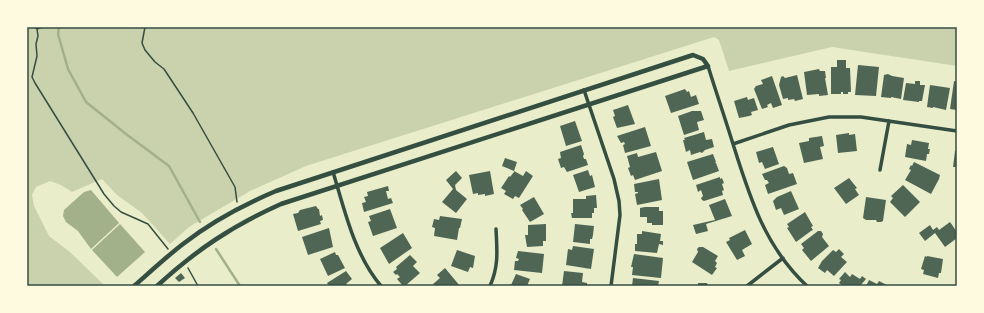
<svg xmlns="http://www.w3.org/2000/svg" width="984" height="313" viewBox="0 0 984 313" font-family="Karla,sans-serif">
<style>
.green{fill:#cad2ad}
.water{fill:#a3b18a}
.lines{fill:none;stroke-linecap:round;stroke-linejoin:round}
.stream{stroke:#a3b18a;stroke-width:2.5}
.building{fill:#4f6655}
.path{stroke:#344e41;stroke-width:1.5}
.minor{stroke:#344e41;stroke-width:3.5}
.tertiary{stroke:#344e41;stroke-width:4.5}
.neatline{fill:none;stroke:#344e41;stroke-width:1.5}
</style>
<rect width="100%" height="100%" fill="#e9edc9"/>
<!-- green -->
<path class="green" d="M27,27H957V66L832,47L729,71L719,40L714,37L306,166L250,191L189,227L170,244L142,213L117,195L102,179L72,192L61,185L50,181L36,187L32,195L34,206L49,236L70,252L105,286H27Z"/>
<!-- water -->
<path class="water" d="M91,190L119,223L91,249L78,231L66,222L63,216L64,210L84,192Z
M120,224L145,252L117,277L92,250Z"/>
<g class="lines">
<!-- stream -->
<path class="stream" d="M59,27L58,34L68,69L86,102L126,134L169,166L200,222
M216,249L240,286"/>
</g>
<!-- building -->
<path class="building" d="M837,60H846V68H850L851,92H848V94H843V92H841V94H831V67H837Z
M858,65L879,67L876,96L855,95Z
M819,69L820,71H825L826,78H825L828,95L819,96V94L807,95L804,72Z
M888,74L892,76L904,78L901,99L891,97V98L881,97L884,75Z
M797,75L803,99L795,101L794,99L788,100V98L783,99L779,85L781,77L783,76L785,78Z
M772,76L782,105L773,108L771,103L767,105L768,107L762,109L754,89L756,86L763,84L761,80Z
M915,81H920V85H925L922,101H919V102L903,100L906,83L915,84Z
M954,81L957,82V110L950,109Z
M930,85L950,88L946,110L933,107V108L927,107Z
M685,89L687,92L689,91L691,97L696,95L699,104L671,113L665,96Z
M747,97L748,100L754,98L758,110L751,112L752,115L749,116L739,118L734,101Z
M628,105L635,124L617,128L613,117L615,116L613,110Z
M692,111H701L704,120L697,122L699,130L684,135L678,116Z
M575,121L582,141L566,146L560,126Z
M645,127L651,146L625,153L623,145L625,144L624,142L621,143L617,136Z
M704,132L706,140L712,139L714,147L705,150L702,153L700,152L691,155L690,150L686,152L683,140H685L684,138Z
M849,133V135L855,134L857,151L838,153L836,135Z
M822,136L824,146L820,147L823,159L804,163L799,143L809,141V138Z
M912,140L929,143L928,149H930L929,154H927L926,161L905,157L907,144L911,145Z
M581,145L584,154L583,156L584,159H586L588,165L567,172L564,167L561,168L558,159L561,158L560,152Z
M773,147L779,164L765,169L762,162L759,163L756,152Z
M955,151H957V167H953Z
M656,152L662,171L635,180L633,175L631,176L628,168L630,167L627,156L637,153L638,157Z
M713,154L716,162L715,163H716L719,171L693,180L687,162Z
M505,158L517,162L514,171L502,166Z
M914,162L940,175L939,179L931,194L905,180L911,170L909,169L911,165L912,166Z
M784,166L787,168L789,174L793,173L797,184L768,194L765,185L769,183L767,180H765L762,174Z
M588,170L590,176L592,175L595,187L579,192L573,175Z
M456,171L462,178L455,185L456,190L467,199L456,213L442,202L453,189L446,180Z
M490,171L494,194L485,196V194L478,195V193L473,194L469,175Z
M514,172V171L523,176L526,171L533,176L519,198L515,196L513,199L504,194L506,191L501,188L509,176L510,177Z
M720,177V179L722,178L724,183L722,184L724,190L722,191L723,195L704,201L702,200L701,198L703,196L701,190L698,192L696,185Z
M849,178L857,188L855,189L859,195L846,204L834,188Z
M659,179L662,200L637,205L635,194L638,193V192H635L634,184Z
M903,185L920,202L905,217L890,202L893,198L891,196Z
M388,186L389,191H386L388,199L391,198L393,203L364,212L362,203L366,202L364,197L368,196L367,192Z
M791,191L799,209L784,215L781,208L776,210L773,201L777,197Z
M596,195L597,208H594V213H592V218H572L571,213H573V199H586V196Z
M534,197L544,214L530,222L522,210L523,209L520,205Z
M866,197L886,200L883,221L881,222H877L876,220H866L863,218Z
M725,199L732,216L706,224L708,231L696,234L693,225L715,220L709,205Z
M316,206L318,209H319L320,216L322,215L323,220L320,221L321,224L298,231L293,214L298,213L300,210Z
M645,207H659V211H663V225H652V223H647V217H640V208Z
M390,209L397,228L373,236L368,222L371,221L369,216Z
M805,212L813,226L811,227L813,230L811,231L796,242L787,228L789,227L787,224Z
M440,216L462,219L460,228H459L457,240L434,236L435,228L432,227L434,219L439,220Z
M950,222L957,232V238L945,247L935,233L925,241L919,233L930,225L933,230L937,227L939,230Z
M546,224V241H543V246L527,247L525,235H528V225Z
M575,224L594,226L593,235L592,239H590V244L573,242Z
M329,228L333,247L308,255L302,237Z
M745,230L752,244L742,250L745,256L737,260L726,242L730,240L729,238Z
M642,231L661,234L660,241H663V245L659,244L657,253L635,251V244H637V234H642Z
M818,231H821L823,234L822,237L829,246L811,261L802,250L804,248L801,244Z
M403,233L412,248L389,264L380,248Z
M573,246L594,249L591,269L566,265L568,249L572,250Z
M699,247H703L718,256L715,261L717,263L715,267L717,268L712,275L692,262L698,252L697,249Z
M839,249L844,254L841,257L847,262L834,276L827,270L825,273L818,268L822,261L833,250L836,252Z
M457,250L475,256L473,268L470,267L468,272L451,266Z
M518,251L544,254L542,273L514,270L515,261H518L519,259L516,258Z
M335,252L336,255H338L345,268L328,276L320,259Z
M634,254L663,258L661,278L632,275L633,267H631Z
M410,255L417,262L413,266L420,273L405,286H403L397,279L400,277L397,274L396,275L393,272L397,269L396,267Z
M925,256L927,257V256L943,259L941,273H939L938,278L923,274L924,270L921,269Z
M445,268L460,286H435L433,284L440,278L437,275Z
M346,271L352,279L346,284L348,286H329L327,283Z
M564,271L583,273L582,282L587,283V286H562Z
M845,272L850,277L852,274L860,279L862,276L866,279L860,286H843L839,283L841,280L839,279Z
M181,273L185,278L179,282L175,278Z
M516,274L530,279L527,286H509V284L511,285Z
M633,278L659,281L658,286H632Z
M869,280L877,284L879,281L889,286H866Z
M698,283H707L708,286H698Z"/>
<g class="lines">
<!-- path -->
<path class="path" d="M34,27L37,29L43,27
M145,27L142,43L145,50L155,62L164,69L193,113L235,187L237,202
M37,29L38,36L36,44L37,56L32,77L35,83L104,194L114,206L121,212L148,224L168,249
M188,268L198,286"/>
<!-- minor -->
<path class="minor" d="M708,66C716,92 725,118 733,144C750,198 765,247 807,286
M584,90L614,179L619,201L620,215L611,286
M733,144L789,125L829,117H861L957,131
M880,170L889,121
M333,172C345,211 354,254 381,286
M490,286C499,266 497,250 496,229
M747,286L783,258"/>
<!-- tertiary -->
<path class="tertiary" d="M134,286C150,272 166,257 183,244C211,222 243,205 276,191L693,55L703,59L708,66L281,204C232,226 196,250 157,286"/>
</g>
<!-- border -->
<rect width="984" height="313" fill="none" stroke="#fefae0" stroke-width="56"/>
<rect x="28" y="28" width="928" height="257" class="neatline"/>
</svg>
